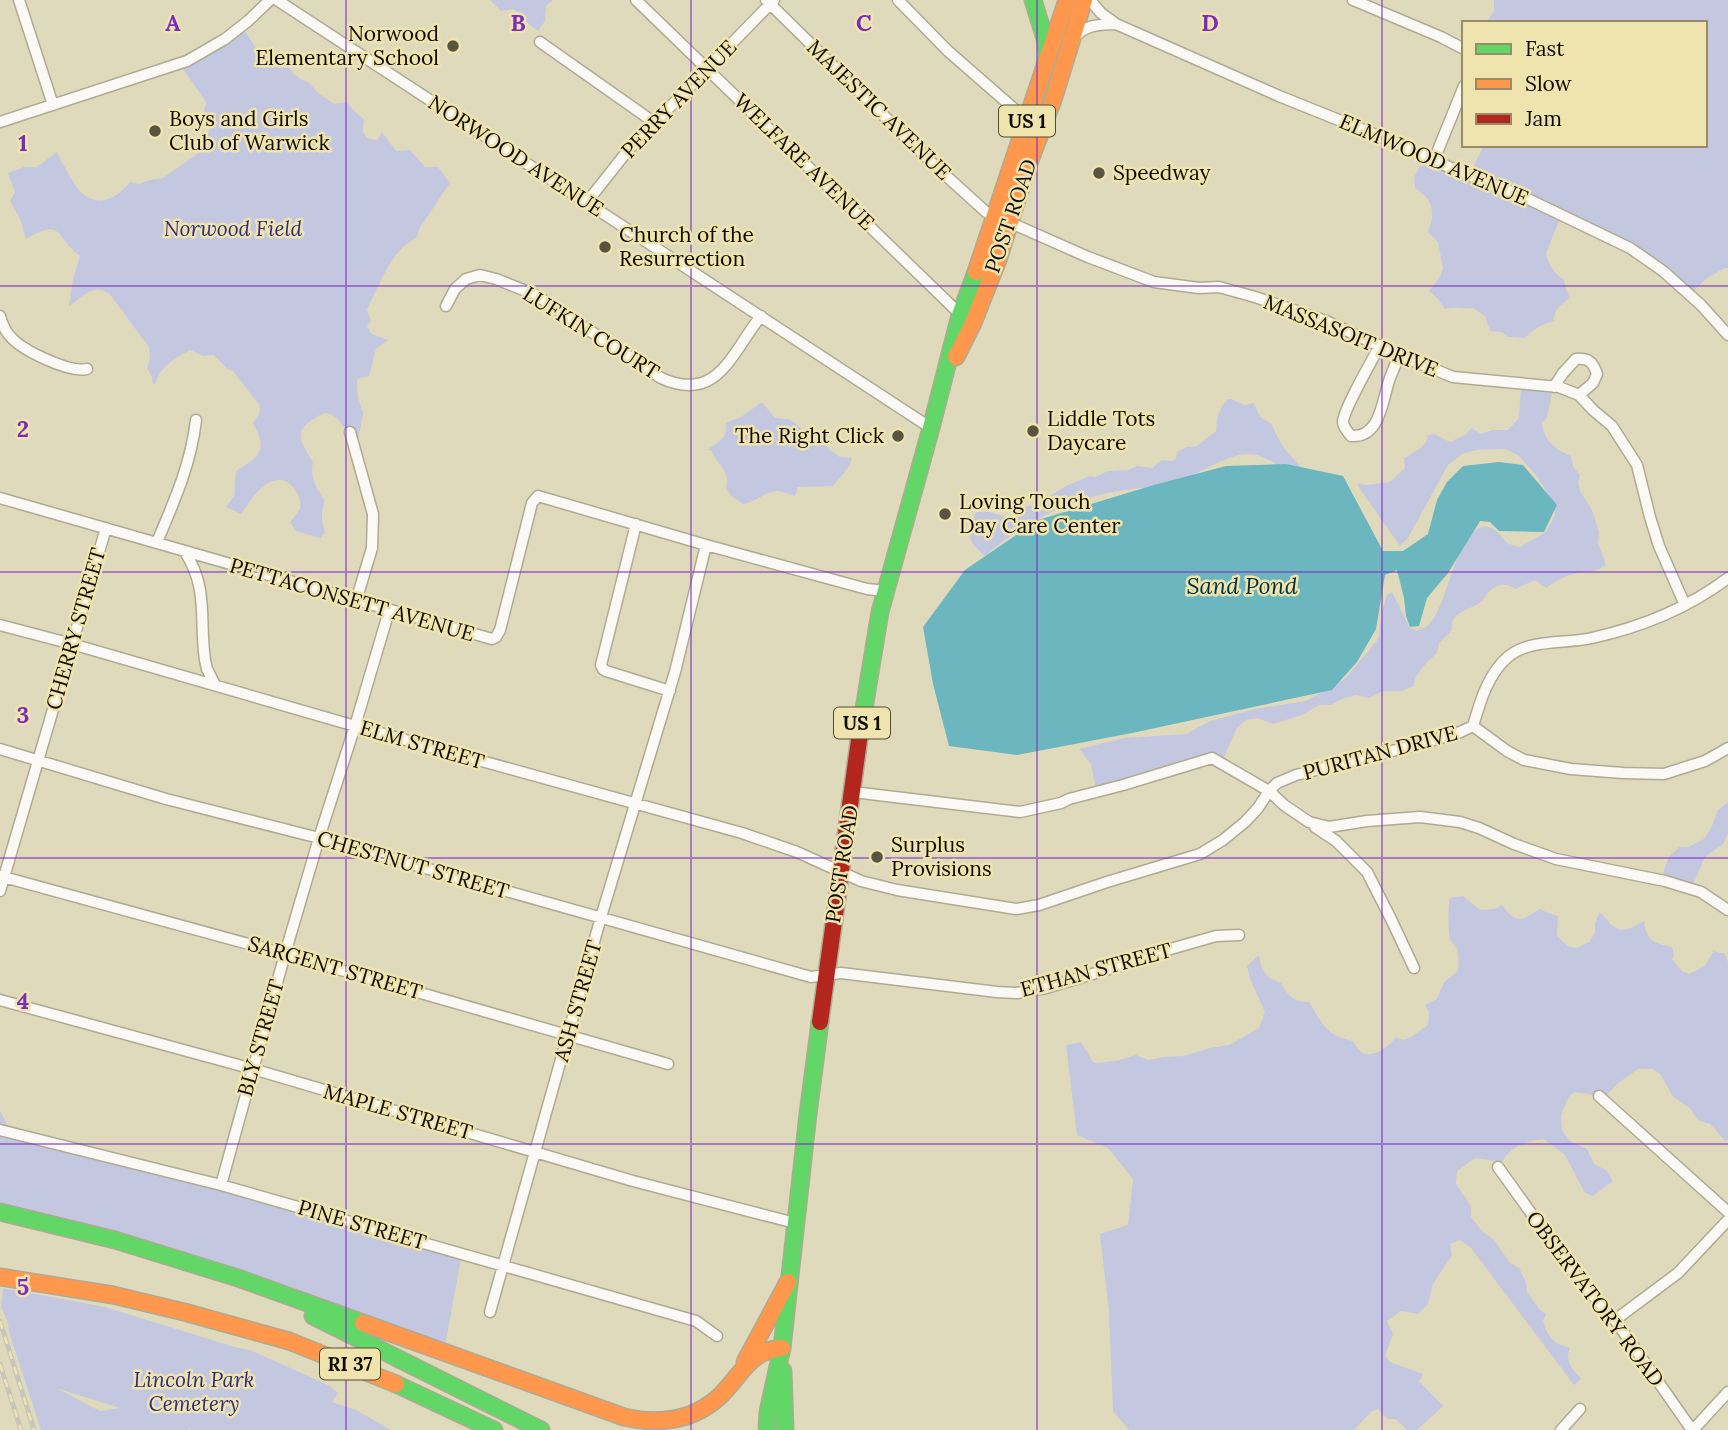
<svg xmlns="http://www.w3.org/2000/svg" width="1728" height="1430" viewBox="0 0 1728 1430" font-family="Lora,serif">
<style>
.green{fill:#c4c7e0;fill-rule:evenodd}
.water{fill:#6cb6c0}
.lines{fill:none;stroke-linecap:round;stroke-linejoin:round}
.street-casing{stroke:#aeaa93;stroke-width:13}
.fast-casing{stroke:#aeaa93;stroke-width:19}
.slow-casing{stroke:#aeaa93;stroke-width:19}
.jam-casing{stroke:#aeaa93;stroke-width:19}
.street{stroke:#faf9f5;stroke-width:10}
.fast{stroke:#63d668;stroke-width:16}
.slow{stroke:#ff974d;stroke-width:16}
.jam{stroke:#b3261e;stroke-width:16}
.rail-casing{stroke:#c7c6be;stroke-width:5}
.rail{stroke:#efe4ae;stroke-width:2.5;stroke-dasharray:8;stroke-linecap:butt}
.grid{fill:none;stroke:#7b2cbf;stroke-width:2;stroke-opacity:0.55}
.poi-dot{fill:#595342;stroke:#efe4ae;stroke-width:2.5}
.labels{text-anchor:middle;stroke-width:5;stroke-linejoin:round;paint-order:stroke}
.shield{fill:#efe4ae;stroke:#534c34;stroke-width:2}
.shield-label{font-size:19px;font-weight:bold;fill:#100b00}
.poi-label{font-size:21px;fill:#100b00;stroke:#efe4ae;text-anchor:start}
.street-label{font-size:21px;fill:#100b00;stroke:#efe4ae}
.park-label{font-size:21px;font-style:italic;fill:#2e2d7f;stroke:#efe4ae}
.water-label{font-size:23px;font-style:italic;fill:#00333e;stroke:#efe4ae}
.grid-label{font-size:23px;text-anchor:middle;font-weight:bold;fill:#7b2cbf;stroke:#efe4ae;stroke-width:5;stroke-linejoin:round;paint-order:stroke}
</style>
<rect width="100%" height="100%" fill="#e0dabd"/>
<!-- green -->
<path class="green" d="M490,0H553L546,6L545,21L538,31L529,24L514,9L501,11Z
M1494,0H1728V268H1725L1707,278L1691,293L1628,245L1561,216L1546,253C1548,265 1555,274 1564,280L1565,286L1570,298C1561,305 1553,309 1554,321C1542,324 1533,329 1525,338L1508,337L1502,332L1490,331L1485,316L1473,308C1463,309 1455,306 1445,309L1438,299L1429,291L1440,277L1443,268L1438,242L1428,232C1436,212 1433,200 1415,188L1414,178L1424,157L1470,174L1484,145H1705V23H1486L1494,11Z
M241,26L256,48L271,55L279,62L286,64L293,73L300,79L309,83L318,93L334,104L347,102L354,111L364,119L363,131L367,138L377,140L382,132L396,151L410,150L425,167H438L450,183L419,229L417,237C413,240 407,243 403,247C388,261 377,290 367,309L371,321L367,326L372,334L388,340L376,349L369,376L357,379L358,398L363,413L358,441H353C347,433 341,420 332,415C326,412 322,413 317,417C292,431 300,441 313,462C309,477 317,488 325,501C320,512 322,522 325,533L320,538L296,531L290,522C293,518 299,512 300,508C303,497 290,478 278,480C260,483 250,501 241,514L226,507L234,496L236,471C260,456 268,451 253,423L259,415L260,406L233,371L227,369L214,355L203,356L190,350C176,358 160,366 156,383L153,385L152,377L147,368L150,359L149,347L109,293C92,283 83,297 69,306L73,279L80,256C54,237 64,217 26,239L20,219L10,201L15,192L8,173L24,167H37L57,152C62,162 75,188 83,194C101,208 118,197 130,182L139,184L150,180L163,178L204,149L210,127L204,108L206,106V102L179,63Z
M1525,386L1552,393L1547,417L1542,423C1544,441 1555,449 1571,456L1573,467L1580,475L1578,483L1580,491L1592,510L1599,532L1598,543L1606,565C1596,572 1588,572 1578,573C1565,575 1556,581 1546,588L1535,580L1515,589C1505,581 1493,585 1486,595C1485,597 1484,599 1483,600C1472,611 1449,610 1452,630L1439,643L1437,653L1427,662L1416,676L1413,686L1402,691H1383L1369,698L1356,695L1342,699L1331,705H1319L1302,715L1273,724L1257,718L1246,720L1237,728L1222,761L1212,758L1096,789L1091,764L1079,749L1124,738L1186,734L1210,721L1255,709L1306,701L1345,679L1379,638L1381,614L1387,595L1392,592L1410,628L1417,631C1420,629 1424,628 1427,626C1449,610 1455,523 1488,527C1497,528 1502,539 1509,544C1510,544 1519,547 1520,547L1546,532L1555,515V505L1536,475L1518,455L1505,449L1476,450L1462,454L1448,465L1408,538L1400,546L1358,486L1359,483L1366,485L1390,482L1405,468L1404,458C1414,452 1427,447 1428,435L1434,434L1450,442L1465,435L1471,428L1481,434L1492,430H1508L1519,418L1521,387Z
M1228,399H1231L1245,405L1254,403L1260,417L1272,424C1276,436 1282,446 1291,456C1296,463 1302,466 1306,475C1285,476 1268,452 1246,454C1218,457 1194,479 1167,485C1151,488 1134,488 1119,491C1069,499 1023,523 985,556C966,539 967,536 976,512H990L1009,518L1023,507L1035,505L1066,486L1090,476L1095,477L1108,471L1128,470L1137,466L1152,468L1162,460L1173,461L1176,458L1177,452L1187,447L1197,446L1216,431C1217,418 1218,409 1228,399Z
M762,402L775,418L787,419L795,423L811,438L824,441L830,450L840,457L852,458C849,470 840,477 833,486L798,487L795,496C789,494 783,491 777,491C764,492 756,502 743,504L730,495L726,488C731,470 717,465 711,450H707C718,442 729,438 726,423L741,417Z
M1728,802V833L1724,843L1705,857L1692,887L1662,878L1668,858L1679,847H1688L1704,839L1712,826L1718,810Z
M1463,896L1480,910L1495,909L1502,905C1516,924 1521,921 1540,909L1546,912L1558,916L1557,936L1568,946L1577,948L1589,942L1595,933V924L1599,913L1602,914C1617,933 1622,934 1644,921C1646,942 1655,943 1672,947L1674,955L1672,959L1682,971L1689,974L1705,966L1714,951L1719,953H1724L1728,962V1139L1726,1142L1710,1124L1698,1120L1690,1108L1673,1097L1661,1075L1653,1069H1638L1617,1084L1605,1097L1575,1092L1569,1096L1561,1115L1562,1130L1570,1141L1587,1149L1594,1164L1606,1170L1613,1181L1593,1196L1585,1193L1565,1155L1544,1139C1529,1140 1509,1147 1502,1162L1475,1158L1457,1171L1456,1184L1471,1206V1217L1482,1231L1494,1240L1510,1263L1519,1268L1526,1282L1527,1292L1540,1310L1546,1314L1543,1321C1548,1338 1554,1344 1570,1348C1564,1362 1573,1369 1581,1379L1574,1385L1471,1248L1460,1240L1450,1244L1452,1255L1433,1284L1428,1304L1418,1314L1401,1311L1387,1321L1393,1334L1385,1356L1390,1362L1423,1374L1419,1381L1443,1406L1417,1430H1407L1396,1419H1388L1378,1409L1371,1412L1354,1430H1129L1113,1411L1109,1312L1100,1234L1128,1225L1133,1179L1108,1148L1077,1135L1066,1045L1081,1042L1094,1063L1116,1061L1136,1055L1148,1060L1164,1057L1183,1056L1210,1048L1229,1045L1259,1028L1265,1012L1250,979L1247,966L1259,955C1261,971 1266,978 1281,983C1287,995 1295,1003 1309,1002C1322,1023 1326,1036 1353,1041C1355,1044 1357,1048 1360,1051C1372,1061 1389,1046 1396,1037L1403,1040L1411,1037L1428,1025L1429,1013L1425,1005L1437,999L1444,982L1457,972C1459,965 1459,955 1457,949C1455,945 1451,942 1450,939C1448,933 1448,904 1450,898Z
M0,1111L10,1129L461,1258L444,1352L0,1208Z
M3,1288L105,1307L238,1348L250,1350L330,1386L338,1393L332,1402L356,1410L391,1430H192L188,1428V1430H41L10,1335L7,1320L1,1307ZM58,1389H59L120,1408L100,1411Z"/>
<!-- water -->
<path class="water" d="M1499,462L1523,465L1557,505L1544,532L1499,531L1490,522L1480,521L1448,573L1427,598L1419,626L1410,627L1406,616L1404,598L1397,570L1385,575L1376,629L1357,662L1332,690L1132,733L1017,755L949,746L933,684L923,627L965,570L1038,520L1154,485L1226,466L1286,464L1343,476L1383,551H1403L1428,534L1437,500L1447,482L1463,466Z"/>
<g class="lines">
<!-- street casing -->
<g class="street-casing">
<path id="street" d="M19,0L53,105
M277,0L931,428
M636,0L962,316
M766,0L932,163L986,212L995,216L1088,257L1154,282L1199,288L1219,287L1255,297L1326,321L1399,355L1453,377L1559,387L1579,395L1593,410L1612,426L1637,465L1650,517L1659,546L1685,605
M898,0L948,51L1027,120
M1090,0L1101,13L1116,24L1279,96L1386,139L1458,171L1528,199L1630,248L1663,271L1701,305L1728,335
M1353,0L1441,37L1464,49
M1075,37C1086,24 1100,25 1115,24
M540,42L655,123
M0,122L187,61L225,39L248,21L270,0
M1434,160L1464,86
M587,202L629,149L774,0
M446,306L455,289L466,279L480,275L496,279L536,295L661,378C718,404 732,352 761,316
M0,316C2,323 5,331 10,336C21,350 69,373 87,369
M1380,345C1373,359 1343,410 1343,422C1343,427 1348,432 1351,436C1380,438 1382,402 1389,381C1392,372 1396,364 1399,355
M1554,387L1563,373L1576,359C1589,358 1593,362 1597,374L1593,383L1579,395
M350,432L373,514L372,548L356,601
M0,498L492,639L496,637L500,630L532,503L538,496L706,545L867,589L886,591
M636,524L601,665L603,669L606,671L670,691
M157,542C174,502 191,464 196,420
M185,552C209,589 199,620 205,660L207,669L215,685
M0,625L72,644L355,726L742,833L797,852L861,881L897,890L1016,909L1039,905L1107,882L1200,854L1223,840L1245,822L1258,808L1269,791L1277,783L1296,775L1420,744L1458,733L1473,726C1480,702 1488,673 1509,656C1530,639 1566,644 1592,638C1642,627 1687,609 1728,578
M1473,726L1507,751L1524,760L1571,769L1623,773L1664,774L1705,761L1728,748
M0,749L166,799L319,838L811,977L841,973L997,992L1017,993L1046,988L1149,957L1167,950L1216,936L1239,935
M853,792L1020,812L1061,803L1069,799L1123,785L1212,758L1269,791L1284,805L1309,822L1329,827L1367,821L1420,817L1460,822L1479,828L1514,844L1556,859L1665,881L1701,892L1728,910
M1315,827L1336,841L1367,872L1391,919L1414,968
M0,876L285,954L668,1064
M0,891L106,528
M0,1000L253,1069L633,1181L795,1223
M1599,1096L1728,1212
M0,1130L221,1185L696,1321L717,1336
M1498,1167L1579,1280L1615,1320L1692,1430
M221,1185L285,954L319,838L355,726L389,611
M490,1312L601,917L675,672L706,545
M1615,1320L1678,1273L1728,1220
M1561,1430L1580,1409
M1693,1430L1728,1392"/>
</g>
<!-- fast casing -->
<g class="fast-casing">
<path id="fast" d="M1033,0L1046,42L1047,57
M860,733L880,612L931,428L960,315L976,272
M0,1212L115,1240L238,1278L363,1323
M313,1316L541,1430
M783,1371L785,1430
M396,1384L494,1430
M767,1430L768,1412L782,1348L808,1114L820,1022"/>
</g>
<!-- slow casing -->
<g class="slow-casing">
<path id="slow" d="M976,272L1067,0
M956,357L973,323L998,260L1027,168L1053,100L1084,0
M0,1277L113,1295L184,1312L289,1341L396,1384
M363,1323L624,1417C659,1425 693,1421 720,1396C741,1376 749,1350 782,1348
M745,1362L788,1282"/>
</g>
<!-- jam casing -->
<g class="jam-casing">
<path id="jam" d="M820,1022L860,733"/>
</g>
<!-- street -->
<use href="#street" class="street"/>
<!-- fast -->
<use href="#fast" class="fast"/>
<!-- slow -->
<use href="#slow" class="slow"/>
<!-- jam -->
<use href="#jam" class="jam"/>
<!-- rail casing -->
<g class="rail-casing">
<path id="rail" d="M0,1321L34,1430
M0,1364L21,1430"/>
</g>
<!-- rail -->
<use href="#rail" class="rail"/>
</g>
<!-- grid -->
<path class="grid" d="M346,0V1430M691,0V1430M1037,0V1430M1382,0V1430M0,286H1728M0,572H1728M0,858H1728M0,1144H1728"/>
<!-- markers -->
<g class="poi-dot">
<circle cx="453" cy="46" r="7"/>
<circle cx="155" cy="131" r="7"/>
<circle cx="1099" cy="173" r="7"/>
<circle cx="605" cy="247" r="7"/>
<circle cx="1033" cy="431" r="7"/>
<circle cx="898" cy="436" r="7"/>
<circle cx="945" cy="514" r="7"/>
<circle cx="877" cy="857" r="7"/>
</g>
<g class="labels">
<!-- shield labels -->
<g class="shield">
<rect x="999" y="105.5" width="56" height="31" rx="5"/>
<rect x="834" y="707.5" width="56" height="31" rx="5"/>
<rect x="320" y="1348.5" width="60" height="31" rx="5"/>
</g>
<g class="shield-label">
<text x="1027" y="128">US 1</text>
<text x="862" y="730">US 1</text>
<text x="350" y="1371">RI 37</text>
</g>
<!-- poi labels -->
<g class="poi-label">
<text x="439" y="41" text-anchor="end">Norwood<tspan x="439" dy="24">Elementary School</tspan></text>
<text x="169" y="126">Boys and Girls<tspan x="169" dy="24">Club of Warwick</tspan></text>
<text x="1113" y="180">Speedway</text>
<text x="619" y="242">Church of the<tspan x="619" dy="24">Resurrection</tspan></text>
<text x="1047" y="426">Liddle Tots<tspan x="1047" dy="24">Daycare</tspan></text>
<text x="884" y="443" text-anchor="end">The Right Click</text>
<text x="959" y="509">Loving Touch<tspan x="959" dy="24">Day Care Center</tspan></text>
<text x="891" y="852">Surplus<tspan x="891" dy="24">Provisions</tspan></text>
</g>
<!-- street labels -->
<g class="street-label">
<text transform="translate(679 99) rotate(-46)" y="7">PERRY AVENUE</text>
<text transform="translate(879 110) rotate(44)" y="7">MAJESTIC AVENUE</text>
<text transform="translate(516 156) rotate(33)" y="7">NORWOOD AVENUE</text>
<text transform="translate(1434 160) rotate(23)" y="7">ELMWOOD AVENUE</text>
<text transform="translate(804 162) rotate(44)" y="7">WELFARE AVENUE</text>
<text transform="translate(1011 216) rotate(-71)" y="7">POST ROAD</text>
<text transform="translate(591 333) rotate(32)" y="7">LUFKIN COURT</text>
<text transform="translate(1351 336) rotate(22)" y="7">MASSASOIT DRIVE</text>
<text transform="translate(352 600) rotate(16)" y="7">PETTACONSETT AVENUE</text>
<text transform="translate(76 629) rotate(-74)" y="7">CHERRY STREET</text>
<text transform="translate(422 745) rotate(16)" y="7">ELM STREET</text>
<text transform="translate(1380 753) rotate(-15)" y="7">PURITAN DRIVE</text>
<text transform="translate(842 864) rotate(-81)" y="7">POST ROAD</text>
<text transform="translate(413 865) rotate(16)" y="7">CHESTNUT STREET</text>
<text transform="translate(335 968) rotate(16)" y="7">SARGENT STREET</text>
<text transform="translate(1096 970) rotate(-15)" y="7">ETHAN STREET</text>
<text transform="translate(578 1001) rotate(-74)" y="7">ASH STREET</text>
<text transform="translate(261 1038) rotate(-74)" y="7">BLY STREET</text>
<text transform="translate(398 1112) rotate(16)" y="7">MAPLE STREET</text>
<text transform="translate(362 1225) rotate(16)" y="7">PINE STREET</text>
<text transform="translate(1595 1299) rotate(53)" y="7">OBSERVATORY ROAD</text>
</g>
<!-- park labels -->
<g class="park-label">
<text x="233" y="236">Norwood Field</text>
<text x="194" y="1387">Lincoln Park<tspan x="194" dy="24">Cemetery</tspan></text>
</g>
<!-- water labels -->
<g class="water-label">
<text x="1242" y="594">Sand Pond</text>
</g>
</g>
<g class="grid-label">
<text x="173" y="31">A</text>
<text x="518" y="31">B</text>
<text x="864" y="31">C</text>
<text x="1210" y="31">D</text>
<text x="23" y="151">1</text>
<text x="23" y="437">2</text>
<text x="23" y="723">3</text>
<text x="23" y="1009">4</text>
<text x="23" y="1295">5</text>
</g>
<!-- legend -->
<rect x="1462" y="21" width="245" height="126" fill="#efe4ae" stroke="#968d68" stroke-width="2"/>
<rect x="1476" y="44" width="35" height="10" fill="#63d668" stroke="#968d68" stroke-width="2"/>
<text x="1525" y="56" font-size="21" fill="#100b00">Fast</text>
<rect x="1476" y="79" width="35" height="10" fill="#ff974d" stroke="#968d68" stroke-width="2"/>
<text x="1525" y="91" font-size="21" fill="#100b00">Slow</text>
<rect x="1476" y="114" width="35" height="10" fill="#b3261e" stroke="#968d68" stroke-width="2"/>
<text x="1525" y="126" font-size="21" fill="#100b00">Jam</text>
</svg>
